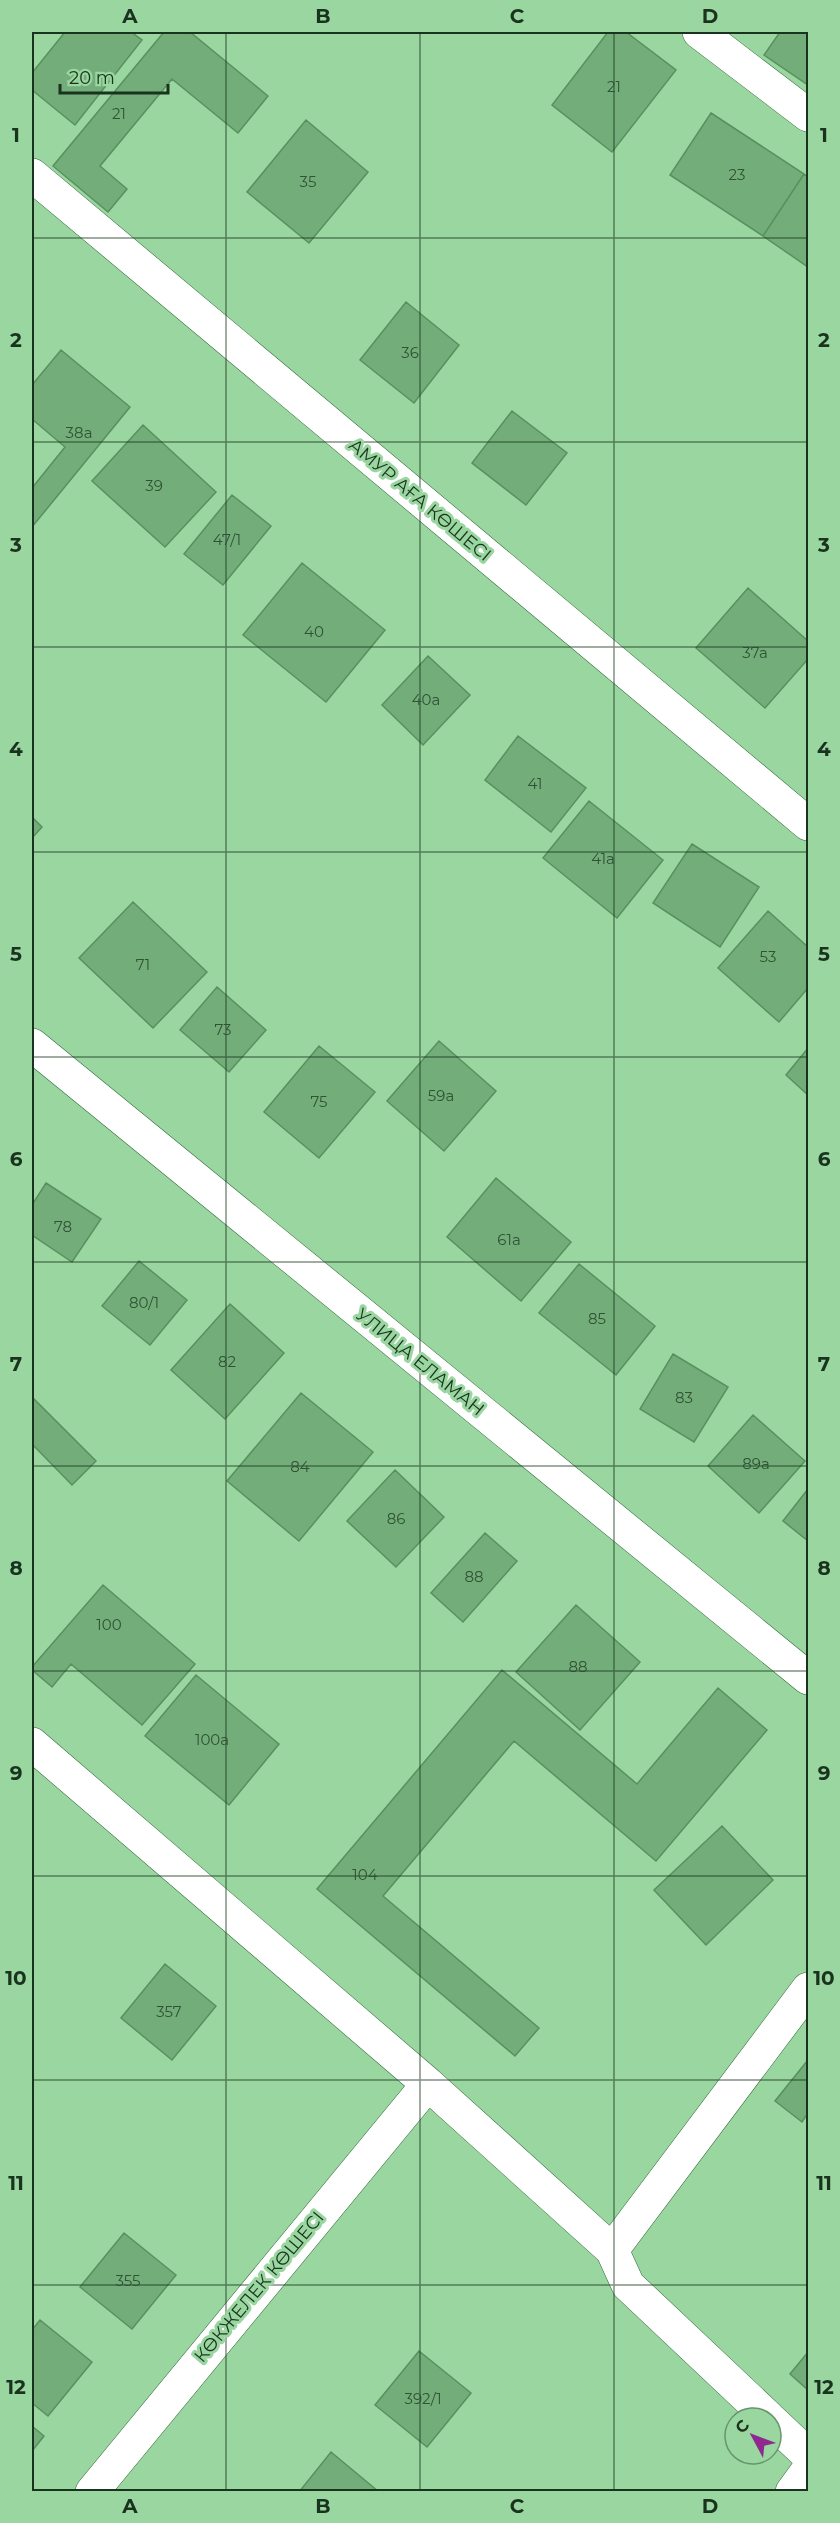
<svg xmlns="http://www.w3.org/2000/svg" width="840" height="2523" viewBox="0 0 840 2523" font-family="Montserrat,sans-serif">
<style>
.building{fill:#73ae7a;stroke:#57915e;stroke-width:1.5}
.lines{fill:none;stroke-linecap:round;stroke-linejoin:round}
.minor-casing{stroke:#306a39;stroke-width:34}
.minor{stroke:#fff;stroke-width:33}
.grid{fill:none;stroke:#1a331e;stroke-width:1.5;stroke-opacity:0.55}
.labels{text-anchor:middle;stroke-width:6;stroke-linejoin:round;paint-order:stroke}
.number-label{font-size:15px;fill:#305235}
.street-label{font-size:18px;fill:#1a331e;stroke:#9ad6a0}
.neatline{fill:none;stroke:#1a331e;stroke-width:2}
.grid-label{font-size:20px;text-anchor:middle;font-weight:bold;fill:#1a331e}
</style>
<rect width="100%" height="100%" fill="#9ad6a0"/>
<!-- building -->
<path class="building" d="M65,32H131L142,40L75,125L32,90V73Z
M164,32H190L268,96L238,133L172,79L100,166L127,189L108,212L53,166Z
M608,32H626L676,70L612,152L552,105Z
M780,32H808V85L764,55Z
M711,113L804,174L763,236L670,175Z
M306,120L368,172L309,243L247,192Z
M804,174L808,177V267L763,236Z
M406,302L459,345L414,403L360,360Z
M61,350L130,407L32,527V488L65,447L32,419V385Z
M512,411L567,453L526,505L472,463Z
M143,425L216,492L165,547L92,481Z
M232,495L271,526L223,585L184,554Z
M302,563L385,630L326,702L243,635Z
M748,588L808,641V659L765,708L696,648Z
M428,656L470,695L423,745L382,705Z
M518,736L586,788L551,832L485,780Z
M589,801L663,860L617,918L543,858Z
M32,817L42,827L32,838Z
M692,844L759,887L720,947L653,903Z
M133,902L207,972L153,1028L79,958Z
M768,911L808,947V988L779,1022L718,968Z
M217,987L266,1030L229,1072L180,1030Z
M439,1041L496,1091L444,1151L387,1101Z
M319,1046L375,1092L319,1158L264,1112Z
M808,1048V1095L786,1075Z
M496,1178L571,1242L521,1301L447,1237Z
M46,1183L101,1219L72,1262L32,1235V1205Z
M139,1261L187,1300L150,1345L102,1306Z
M579,1264L655,1326L616,1375L539,1313Z
M230,1304L284,1353L225,1419L171,1370Z
M673,1354L728,1387L694,1442L640,1409Z
M301,1393L373,1452L299,1541L227,1481Z
M32,1397L96,1461L72,1485L32,1444Z
M753,1415L805,1461L759,1513L708,1466Z
M395,1470L444,1517L396,1567L347,1521Z
M808,1489V1541L783,1521Z
M485,1533L517,1561L463,1622L431,1593Z
M103,1585L195,1664L142,1725L71,1664L52,1687L32,1670V1667Z
M576,1605L640,1662L580,1730L516,1672Z
M502,1670L637,1784L718,1688L767,1730L656,1861L514,1741L383,1896L539,2028L515,2056L317,1889Z
M196,1675L279,1744L229,1805L145,1736Z
M722,1826L773,1880L706,1945L654,1890Z
M165,1964L216,2006L172,2060L121,2018Z
M808,2060V2113L802,2122L775,2101Z
M124,2233L176,2275L132,2329L80,2287Z
M40,2320L92,2362L48,2416L32,2403V2330Z
M419,2351L471,2393L427,2447L375,2405Z
M808,2352V2390L790,2374Z
M32,2426L44,2436L32,2451Z
M331,2452L379,2492H299Z"/>
<g class="lines">
<!-- minor casing -->
<g class="minor-casing">
<path id="minor" d="M699,32L808,115
M32,175L808,824
M32,1045L808,1678
M32,1744L428,2084L612,2250L628,2285L769,2418
M612,2250L808,1989
M771,2420L808,2455
M92,2492L428,2084
M792,2492L808,2470"/>
</g>
<!-- minor -->
<use href="#minor" class="minor"/>
</g>
<!-- grid -->
<path class="grid" d="M226,32V2492M420,32V2492M614,32V2492M32,238H808M32,442H808M32,647H808M32,852H808M32,1057H808M32,1262H808M32,1466H808M32,1671H808M32,1876H808M32,2080H808M32,2285H808"/>
<g class="labels">
<!-- number labels -->
<g class="number-label">
<text x="614" y="92">21</text>
<text x="119" y="119">21</text>
<text x="737" y="180">23</text>
<text x="308" y="187">35</text>
<text x="410" y="358">36</text>
<text x="79" y="438">38а</text>
<text x="154" y="491">39</text>
<text x="227" y="545">47/1</text>
<text x="314" y="637">40</text>
<text x="755" y="658">37а</text>
<text x="426" y="705">40а</text>
<text x="535" y="789">41</text>
<text x="603" y="864">41а</text>
<text x="768" y="962">53</text>
<text x="143" y="970">71</text>
<text x="223" y="1035">73</text>
<text x="441" y="1101">59а</text>
<text x="319" y="1107">75</text>
<text x="63" y="1232">78</text>
<text x="509" y="1245">61а</text>
<text x="144" y="1308">80/1</text>
<text x="597" y="1324">85</text>
<text x="227" y="1367">82</text>
<text x="684" y="1403">83</text>
<text x="756" y="1469">89а</text>
<text x="300" y="1472">84</text>
<text x="396" y="1524">86</text>
<text x="474" y="1582">88</text>
<text x="109" y="1630">100</text>
<text x="578" y="1672">88</text>
<text x="212" y="1745">100а</text>
<text x="365" y="1880">104</text>
<text x="169" y="2017">357</text>
<text x="128" y="2286">355</text>
<text x="423" y="2404">392/1</text>
</g>
<!-- street labels -->
<g class="street-label">
<text transform="translate(420 500) rotate(40)" y="6">АМУР АҒА КӨШЕСІ</text>
<text transform="translate(420 1362) rotate(39)" y="6">УЛИЦА ЕЛАМАН</text>
<text transform="translate(259 2287) rotate(-50)" y="6">КӨКЖЕЛЕК КӨШЕСІ</text>
</g>
</g>
<!-- border -->
<rect width="840" height="2523" fill="none" stroke="#9ad6a0" stroke-width="66"/>
<!-- north arrow -->
<g transform="translate(753 2436) rotate(311)"><circle r="28" fill="#9ad6a0" stroke="#67956c" stroke-width="1.5"/>
<path d="M0-4.5L10 22L0 15L-10 22Z" fill="#8e2990"/>
<text y="-9" font-size="16" font-weight="bold" text-anchor="middle" fill="#1a331e">С</text>
</g>
<!-- scale -->
<path d="M60 84v9h108v-9" fill="none" stroke="#1a331e" stroke-width="3"/>
<text x="69" y="84" font-size="18" fill="#1a331e" stroke="#9ad6a0" stroke-width="4.5" paint-order="stroke">20 m</text>
<rect x="33" y="33" width="774" height="2457" class="neatline"/>
<g class="grid-label">
<text x="130" y="23">A</text>
<text x="323" y="23">B</text>
<text x="517" y="23">C</text>
<text x="710" y="23">D</text>
<text x="16" y="142">1</text>
<text x="824" y="142">1</text>
<text x="16" y="347">2</text>
<text x="824" y="347">2</text>
<text x="16" y="552">3</text>
<text x="824" y="552">3</text>
<text x="16" y="756">4</text>
<text x="824" y="756">4</text>
<text x="16" y="961">5</text>
<text x="824" y="961">5</text>
<text x="16" y="1166">6</text>
<text x="824" y="1166">6</text>
<text x="16" y="1371">7</text>
<text x="824" y="1371">7</text>
<text x="16" y="1575">8</text>
<text x="824" y="1575">8</text>
<text x="16" y="1780">9</text>
<text x="824" y="1780">9</text>
<text x="16" y="1985">10</text>
<text x="824" y="1985">10</text>
<text x="16" y="2190">11</text>
<text x="824" y="2190">11</text>
<text x="16" y="2394">12</text>
<text x="824" y="2394">12</text>
<text x="130" y="2513">A</text>
<text x="323" y="2513">B</text>
<text x="517" y="2513">C</text>
<text x="710" y="2513">D</text>
</g>
</svg>
